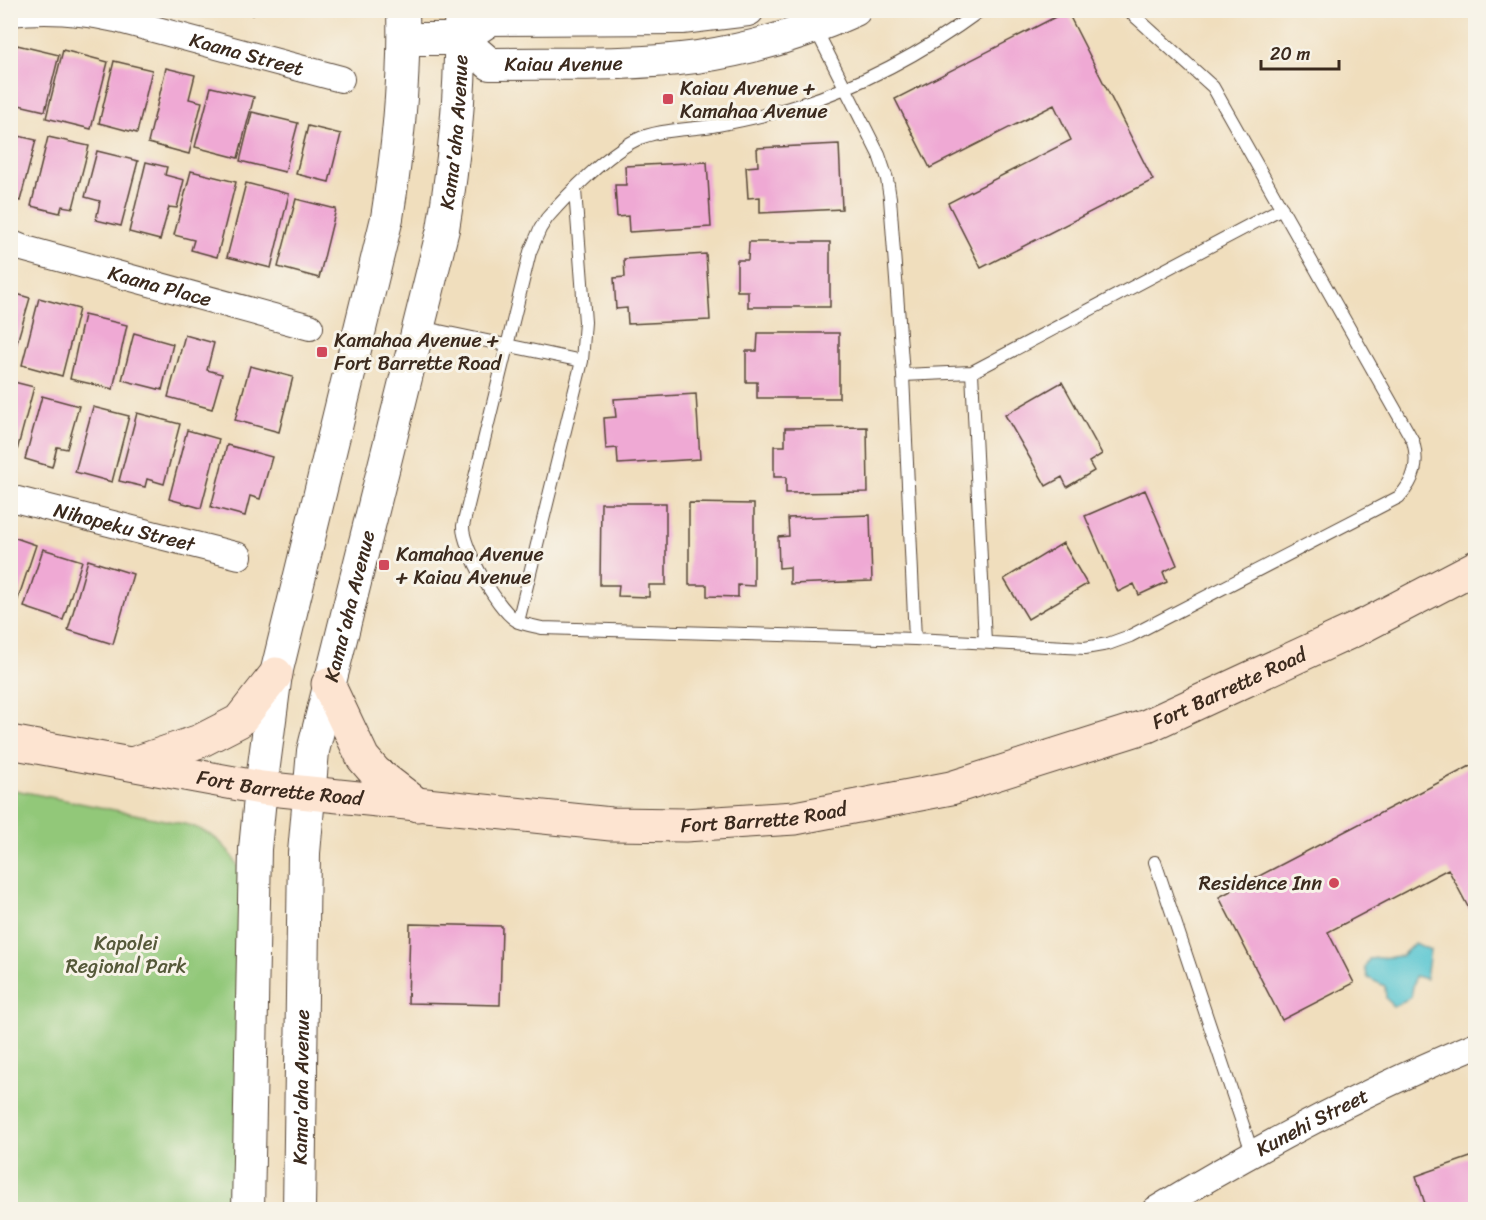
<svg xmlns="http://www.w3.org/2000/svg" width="1486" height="1220" viewBox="0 0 1486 1220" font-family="Sriracha,sans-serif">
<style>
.green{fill:#92c879;stroke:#66794c;stroke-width:1.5}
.water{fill:#59c6d1;stroke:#4a7878;stroke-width:1.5}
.building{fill:#efa9d4}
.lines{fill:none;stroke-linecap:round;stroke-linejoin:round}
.service-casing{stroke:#564536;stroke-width:14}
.minor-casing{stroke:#564536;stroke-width:28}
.tertiary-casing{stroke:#564536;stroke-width:34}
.secondary-casing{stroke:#564536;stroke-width:35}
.service{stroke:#fff;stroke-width:12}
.minor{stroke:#fff;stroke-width:26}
.tertiary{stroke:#fff;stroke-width:32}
.secondary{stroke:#fde4d1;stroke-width:33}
.poi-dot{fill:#d1495b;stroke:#f7f3e8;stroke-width:2}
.labels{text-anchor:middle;stroke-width:6;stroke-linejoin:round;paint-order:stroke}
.street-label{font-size:20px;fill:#3b2a1e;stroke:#f7f3e8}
.poi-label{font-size:20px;fill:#3b2a1e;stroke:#f7f3e8;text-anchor:start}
.park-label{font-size:20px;fill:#555939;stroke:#f7f3e8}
</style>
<rect width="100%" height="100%" fill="#f7f3e8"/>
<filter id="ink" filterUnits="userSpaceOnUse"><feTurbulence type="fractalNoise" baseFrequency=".0167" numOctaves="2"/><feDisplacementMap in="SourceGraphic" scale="12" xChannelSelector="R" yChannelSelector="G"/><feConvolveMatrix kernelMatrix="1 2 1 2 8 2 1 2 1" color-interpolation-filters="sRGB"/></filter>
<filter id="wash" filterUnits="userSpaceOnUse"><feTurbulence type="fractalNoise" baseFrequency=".008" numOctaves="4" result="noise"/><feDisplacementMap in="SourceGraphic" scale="24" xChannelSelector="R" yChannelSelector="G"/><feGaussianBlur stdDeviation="1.35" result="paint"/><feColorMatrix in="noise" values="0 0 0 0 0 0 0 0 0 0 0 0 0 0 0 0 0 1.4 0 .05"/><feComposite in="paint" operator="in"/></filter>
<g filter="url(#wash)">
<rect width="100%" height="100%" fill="#f0debd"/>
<!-- green -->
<path class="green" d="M10,789L189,825C216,834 233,850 242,877L236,1209H11Z"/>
<!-- water -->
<path class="water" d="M1415,943L1430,950L1426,979L1415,976L1411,997L1393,1007L1386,998L1385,986L1368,978L1365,968L1369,959L1401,956Z"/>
<g id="blocks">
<!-- building -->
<path class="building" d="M238,10H254L253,15Z
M1067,11L1153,180L981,268L948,203L1071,140L1054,105L930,168L895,99Z
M17,45L59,55L45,111L10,103V73Z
M63,50L108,62L91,129L46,118Z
M114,61L152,70L137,133L99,123Z
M166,68L195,75L189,99L202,102L189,154L148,143Z
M211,87L254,97L238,158L195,147Z
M252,112L298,123L285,172L240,161Z
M308,126L341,134L329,182L296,174Z
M10,134L36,140L20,201L10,198Z
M48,137L89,146L73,208L62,206L60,213L31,206Z
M839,144L842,209L760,213V197L748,198L746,167L758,166L757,148Z
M97,151L138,161L121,226L96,220L100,201L85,197Z
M146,162L167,167L165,175L184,180L177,208L169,207L160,240L129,232Z
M707,162L711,227L629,232L628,216L617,217L615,185H626L625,166Z
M191,171L236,182L217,257L191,250L194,240L174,235Z
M246,183L289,194L271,268L227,257Z
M296,199L336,209L319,278L278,267Z
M749,242H830V307H748V291H737V260H748Z
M706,254L710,320L628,324L627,308L616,309L614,278L625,277L624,259Z
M10,292L30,298L11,363H10Z
M39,298L79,309L62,376L22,365Z
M84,315L127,325L113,389L70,379Z
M134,333L173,344L162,390L122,380Z
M758,333H839V398H757V382H746V351H757Z
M185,335L214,343L207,370L222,374L212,409L168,397Z
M250,366L293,377L279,432L235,420Z
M10,381L34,387L15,458L10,457Z
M1062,382L1102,454L1089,462L1094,471L1067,487L1062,477L1046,486L1005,415Z
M696,394L700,459L618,464L617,448L606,449L604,418L616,417L614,399Z
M42,396L79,406L67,449L57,447L52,467L25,459Z
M93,407L129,416L112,482L75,472Z
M137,413L180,424L164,484L147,479L145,487L119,481Z
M867,427L868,492L786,493V477H774V446H785V428Z
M187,430L219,439L201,508L169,499Z
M227,445L272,457L260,499L250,496L245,516L211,507Z
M1145,490L1177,565L1163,572L1167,582L1139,595L1134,584L1118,592L1085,516Z
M601,503H666V585H649V597L618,596L619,585H600Z
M689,503L754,504V586L738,585V597L707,596V585H689Z
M870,515L872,581L790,584V567L779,568L778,537L789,536L788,518Z
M10,536L36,545L11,620L10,619Z
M1063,543L1087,584L1028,619L1004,579Z
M43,549L82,561L63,620L24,607Z
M88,560L133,574L113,644L68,630Z
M1476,763V922L1448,869L1328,932L1354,983L1282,1020L1219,897Z
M410,924L502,926L500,1005L408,1003Z
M1476,1155V1210H1427L1416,1176Z"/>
</g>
</g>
<g filter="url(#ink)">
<use href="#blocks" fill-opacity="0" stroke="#564536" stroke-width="1.5"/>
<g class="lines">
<!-- service casing -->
<g class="service-casing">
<path id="service" d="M806,10L879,155L887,179L890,198L903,375L915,639
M981,10C924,52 863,85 796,106C768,115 740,121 712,126C687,130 658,129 636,140C607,154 569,193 547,218L540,229L530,252L463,526C462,547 499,613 519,622C525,625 535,626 542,628L915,639L1085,648L1108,644L1130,636L1399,497C1415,480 1419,463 1413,441L1213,87L1128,10
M420,327L582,361
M903,375L972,372
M518,622L582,361L585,322L575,190
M985,642L972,372L1282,208
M1155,862L1252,1152"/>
</g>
<!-- minor casing -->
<g class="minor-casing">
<g id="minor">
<path id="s1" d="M10,13C47,9 80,11 116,19L341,79"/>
<path id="s2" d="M10,243L22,248L310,327"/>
<path id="s3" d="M10,498L239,556"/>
<path id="s4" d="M1155,1210C1259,1147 1364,1091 1476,1045"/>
</g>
</g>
<!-- tertiary casing -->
<g class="tertiary-casing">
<g id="tertiary">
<path d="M404,39H461"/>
<path id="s5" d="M461,39L490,64C559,63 629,66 697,57C752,49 805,33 855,10"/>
<path d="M461,39L491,19L682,18L748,10"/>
<path d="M248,1210L255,849L261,788L276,674L387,218C398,149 405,80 403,10"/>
<path id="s6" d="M299,1210L304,853L313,751L443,229C455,156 462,84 460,10"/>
</g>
</g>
<!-- secondary casing -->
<g class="secondary-casing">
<g id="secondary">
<path d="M328,684L363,758L375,772L418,805"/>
<path id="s7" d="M10,742L261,788L611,824L685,825L795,818L951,788L1147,726L1365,625L1476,567"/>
<path d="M135,763L200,741L239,721L276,674"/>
</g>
</g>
<!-- service -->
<use href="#service" class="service"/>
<!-- minor -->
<use href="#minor" class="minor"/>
<!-- tertiary -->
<use href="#tertiary" class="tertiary"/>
<!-- secondary -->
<use href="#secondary" class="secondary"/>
</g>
</g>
<!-- markers -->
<g class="poi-dot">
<rect x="662" y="93" width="12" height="12" rx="3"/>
<rect x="316" y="346" width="12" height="12" rx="3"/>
<rect x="378" y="559" width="12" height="12" rx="3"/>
<circle cx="1334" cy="883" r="6"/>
</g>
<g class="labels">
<!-- street labels -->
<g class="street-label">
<text dy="7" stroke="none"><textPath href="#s1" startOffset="242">Kaana Street</textPath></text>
<text dy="7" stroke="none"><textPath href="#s5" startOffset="112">Kaiau Avenue</textPath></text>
<text dy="7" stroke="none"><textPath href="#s6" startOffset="1095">Kama'aha Avenue</textPath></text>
<text dy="7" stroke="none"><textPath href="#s2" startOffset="156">Kaana Place</textPath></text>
<text dy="7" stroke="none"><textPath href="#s3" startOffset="118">Nihopeku Street</textPath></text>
<text dy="7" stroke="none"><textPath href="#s6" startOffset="609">Kama'aha Avenue</textPath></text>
<text dy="7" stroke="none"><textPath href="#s7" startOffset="1246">Fort Barrette Road</textPath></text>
<text dy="7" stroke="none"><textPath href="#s7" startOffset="274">Fort Barrette Road</textPath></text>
<text dy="7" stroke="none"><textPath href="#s7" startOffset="760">Fort Barrette Road</textPath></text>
<text dy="7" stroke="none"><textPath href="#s6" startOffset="123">Kama'aha Avenue</textPath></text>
<text dy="7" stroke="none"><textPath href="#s4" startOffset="180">Kunehi Street</textPath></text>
</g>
<!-- poi labels -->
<g class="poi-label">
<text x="680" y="95">Kaiau Avenue +<tspan x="680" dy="23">Kamahaa Avenue</tspan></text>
<text x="334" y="347">Kamahaa Avenue +<tspan x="334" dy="23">Fort Barrette Road</tspan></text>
<text x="396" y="561">Kamahaa Avenue<tspan x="396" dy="23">+ Kaiau Avenue</tspan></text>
<text x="1322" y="890" text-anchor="end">Residence Inn</text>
</g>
<!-- park labels -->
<g class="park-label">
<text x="126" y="950">Kapolei<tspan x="126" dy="23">Regional Park</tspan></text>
</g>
</g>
<!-- margin -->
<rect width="1486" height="1220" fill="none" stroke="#f7f3e8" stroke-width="36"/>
<!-- scale -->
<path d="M1261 60v9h78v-9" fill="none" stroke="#3b2a1e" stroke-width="3"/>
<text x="1270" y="60" font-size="18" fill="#3b2a1e" stroke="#f7f3e8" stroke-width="4.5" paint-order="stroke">20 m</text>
</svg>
